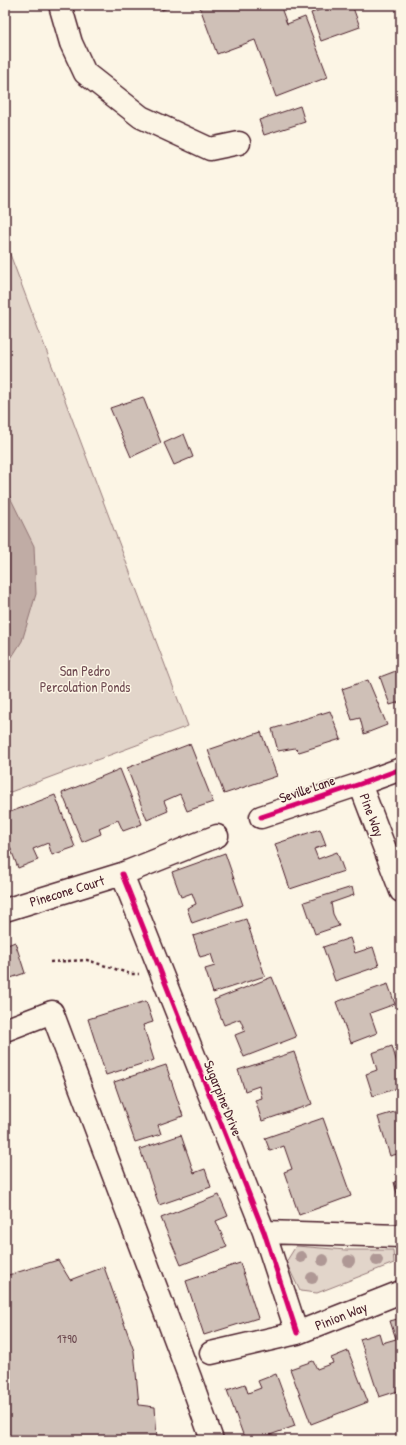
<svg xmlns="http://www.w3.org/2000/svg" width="406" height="1445" viewBox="0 0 406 1445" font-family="'Patrick Hand',sans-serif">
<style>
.green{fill:#e2d5ca;stroke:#967a7a}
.water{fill:#c0aca5;stroke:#917474}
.building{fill:#cfc0b7;stroke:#4a1f2b}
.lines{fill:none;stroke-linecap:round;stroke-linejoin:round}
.minor-casing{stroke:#4a1f2b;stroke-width:25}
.path{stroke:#4a1f2b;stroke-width:2.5;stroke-dasharray:3 3;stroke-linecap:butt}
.minor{stroke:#fcf5e5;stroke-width:22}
.cycleway-casing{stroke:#fcf5e5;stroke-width:8}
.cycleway{stroke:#d6006c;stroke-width:5}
.tree{fill:#af9895}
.labels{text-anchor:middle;stroke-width:3;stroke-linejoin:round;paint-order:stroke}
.number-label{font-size:12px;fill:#6b474e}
.park-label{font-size:14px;fill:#704c53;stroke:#fcf5e5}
.street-label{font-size:14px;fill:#4a1f2b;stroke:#fcf5e5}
</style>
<rect width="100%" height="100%" fill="#fcf5e5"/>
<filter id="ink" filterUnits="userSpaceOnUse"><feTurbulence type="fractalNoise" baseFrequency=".025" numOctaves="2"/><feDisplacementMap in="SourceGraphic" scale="8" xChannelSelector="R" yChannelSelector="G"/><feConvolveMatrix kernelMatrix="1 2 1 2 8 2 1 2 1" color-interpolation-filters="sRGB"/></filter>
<g filter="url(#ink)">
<!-- green -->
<path class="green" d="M5,241L188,726L5,794Z
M296,1246L346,1250H393L394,1263L317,1293L300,1291L286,1262Z"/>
<!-- water -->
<path class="water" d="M5,487L34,546L36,594L22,641L5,668Z"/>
<!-- building -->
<path class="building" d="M160,5H176L162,10Z
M199,5H280L287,24L305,17L328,77L276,97L255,40L217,54Z
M334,5H352L360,27L321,41L311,13Z
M300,106L305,122L264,135L259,120Z
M143,397L161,443L131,457L110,408Z
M184,434L193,457L174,465L164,443Z
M401,669V706L400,702L390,705L380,677Z
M368,680L387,725L364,734L360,718L352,720L342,689Z
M330,711L341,739L299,752L295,748L278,751L272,729Z
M261,732L277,776L224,794L208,750Z
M190,744L213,802L187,811L180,794L164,801L168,811L147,820L127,768Z
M120,769L142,824L123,831L118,820L99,828L101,834L82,842L62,793Z
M55,795L75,847L52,855L48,843L33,849L38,860L18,868L5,834V814Z
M320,829L326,845L314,849L318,859L337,852L344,871L290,889L275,844Z
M225,853L243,905L192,923L187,908L196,904L192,893L181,897L172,872Z
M352,887L354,895L331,903L333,914L339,926L315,934L304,902Z
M246,919L265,976L213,993L205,969L215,966L211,954L200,957L193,936Z
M350,938L355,953L373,947L379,966L335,981L323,947Z
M15,942L25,973L5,980V946Z
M272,977L296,1037L244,1057L235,1035L245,1031L240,1019L224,1025L214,1000Z
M388,984L395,1004L370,1013L377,1033L351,1043L336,1002Z
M146,1001L153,1022L143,1025L154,1060L106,1075L88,1019Z
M392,1046L397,1063L401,1062V1087L373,1096L366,1074L377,1070L372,1053Z
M294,1052L312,1104L262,1121L255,1100L262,1098L259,1086L245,1091L238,1070Z
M166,1065L183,1116L158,1125L161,1134L135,1142L114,1082Z
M401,1110V1153L390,1156L378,1117Z
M323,1118L351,1196L299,1215L284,1172L292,1169L284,1146L270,1151L265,1138Z
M181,1135L194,1173L205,1169L211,1187L159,1205L140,1149Z
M401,1180V1209L394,1182Z
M219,1195L228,1216L216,1221L227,1247L181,1265L161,1218Z
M58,1260L70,1280L104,1267L134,1351L139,1405L155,1407L157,1440H5V1276Z
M240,1263L258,1318L204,1335L186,1281Z
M401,1318V1390L379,1397L360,1339L379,1333L382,1343L396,1339L390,1321Z
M348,1351L368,1402L311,1424L290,1369L313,1361L317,1369L333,1363L331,1358Z
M276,1374L295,1426L256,1440H245L227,1390L245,1384L248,1393L261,1388L258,1381Z"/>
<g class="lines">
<!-- minor casing -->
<g class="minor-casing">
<path id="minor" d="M60,5L71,43L85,73L141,117L210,149L239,143
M360,784L401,891
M261,817L360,784L401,769
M122,874L264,1232L297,1333
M5,910L122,874L217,836
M5,1030L52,1012L190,1378L212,1440
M264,1232L401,1236
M211,1353L297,1333L401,1292"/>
</g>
<!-- path -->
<path class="path" d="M50,962L87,960L131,974H139"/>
<!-- minor -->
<use href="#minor" class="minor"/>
<!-- cycleway casing -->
<g class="cycleway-casing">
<path id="cycleway" d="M261,817L360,784L401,769
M122,874L264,1232L297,1333"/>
</g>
<!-- cycleway -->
<use href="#cycleway" class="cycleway"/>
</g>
<!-- trees -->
<g class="tree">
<circle cx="301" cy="1257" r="6"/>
<circle cx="323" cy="1260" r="6"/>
<circle cx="377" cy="1260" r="6"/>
<circle cx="349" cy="1261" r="6"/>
<circle cx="312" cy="1278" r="6"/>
</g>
</g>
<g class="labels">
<!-- number labels -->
<g class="number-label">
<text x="67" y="1343">1790</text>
</g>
<!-- park labels -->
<g class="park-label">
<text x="85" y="676">San Pedro<tspan x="85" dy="16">Percolation Ponds</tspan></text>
</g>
<!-- street labels -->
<g class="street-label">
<text transform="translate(307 789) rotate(-19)" y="5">Seville Lane</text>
<text transform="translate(372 815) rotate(69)" y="5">Pine Way</text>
<text transform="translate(67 891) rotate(-17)" y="5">Pinecone Court</text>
<text transform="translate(223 1098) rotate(68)" y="5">Sugarpine Drive</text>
<text transform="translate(341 1316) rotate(-22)" y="5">Pinion Way</text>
</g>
</g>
<!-- margin -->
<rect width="406" height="1445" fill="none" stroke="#fcf5e5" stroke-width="20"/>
<rect x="10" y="10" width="386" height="1425" fill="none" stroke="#4a1f2b" stroke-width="1.5" filter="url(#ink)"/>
</svg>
